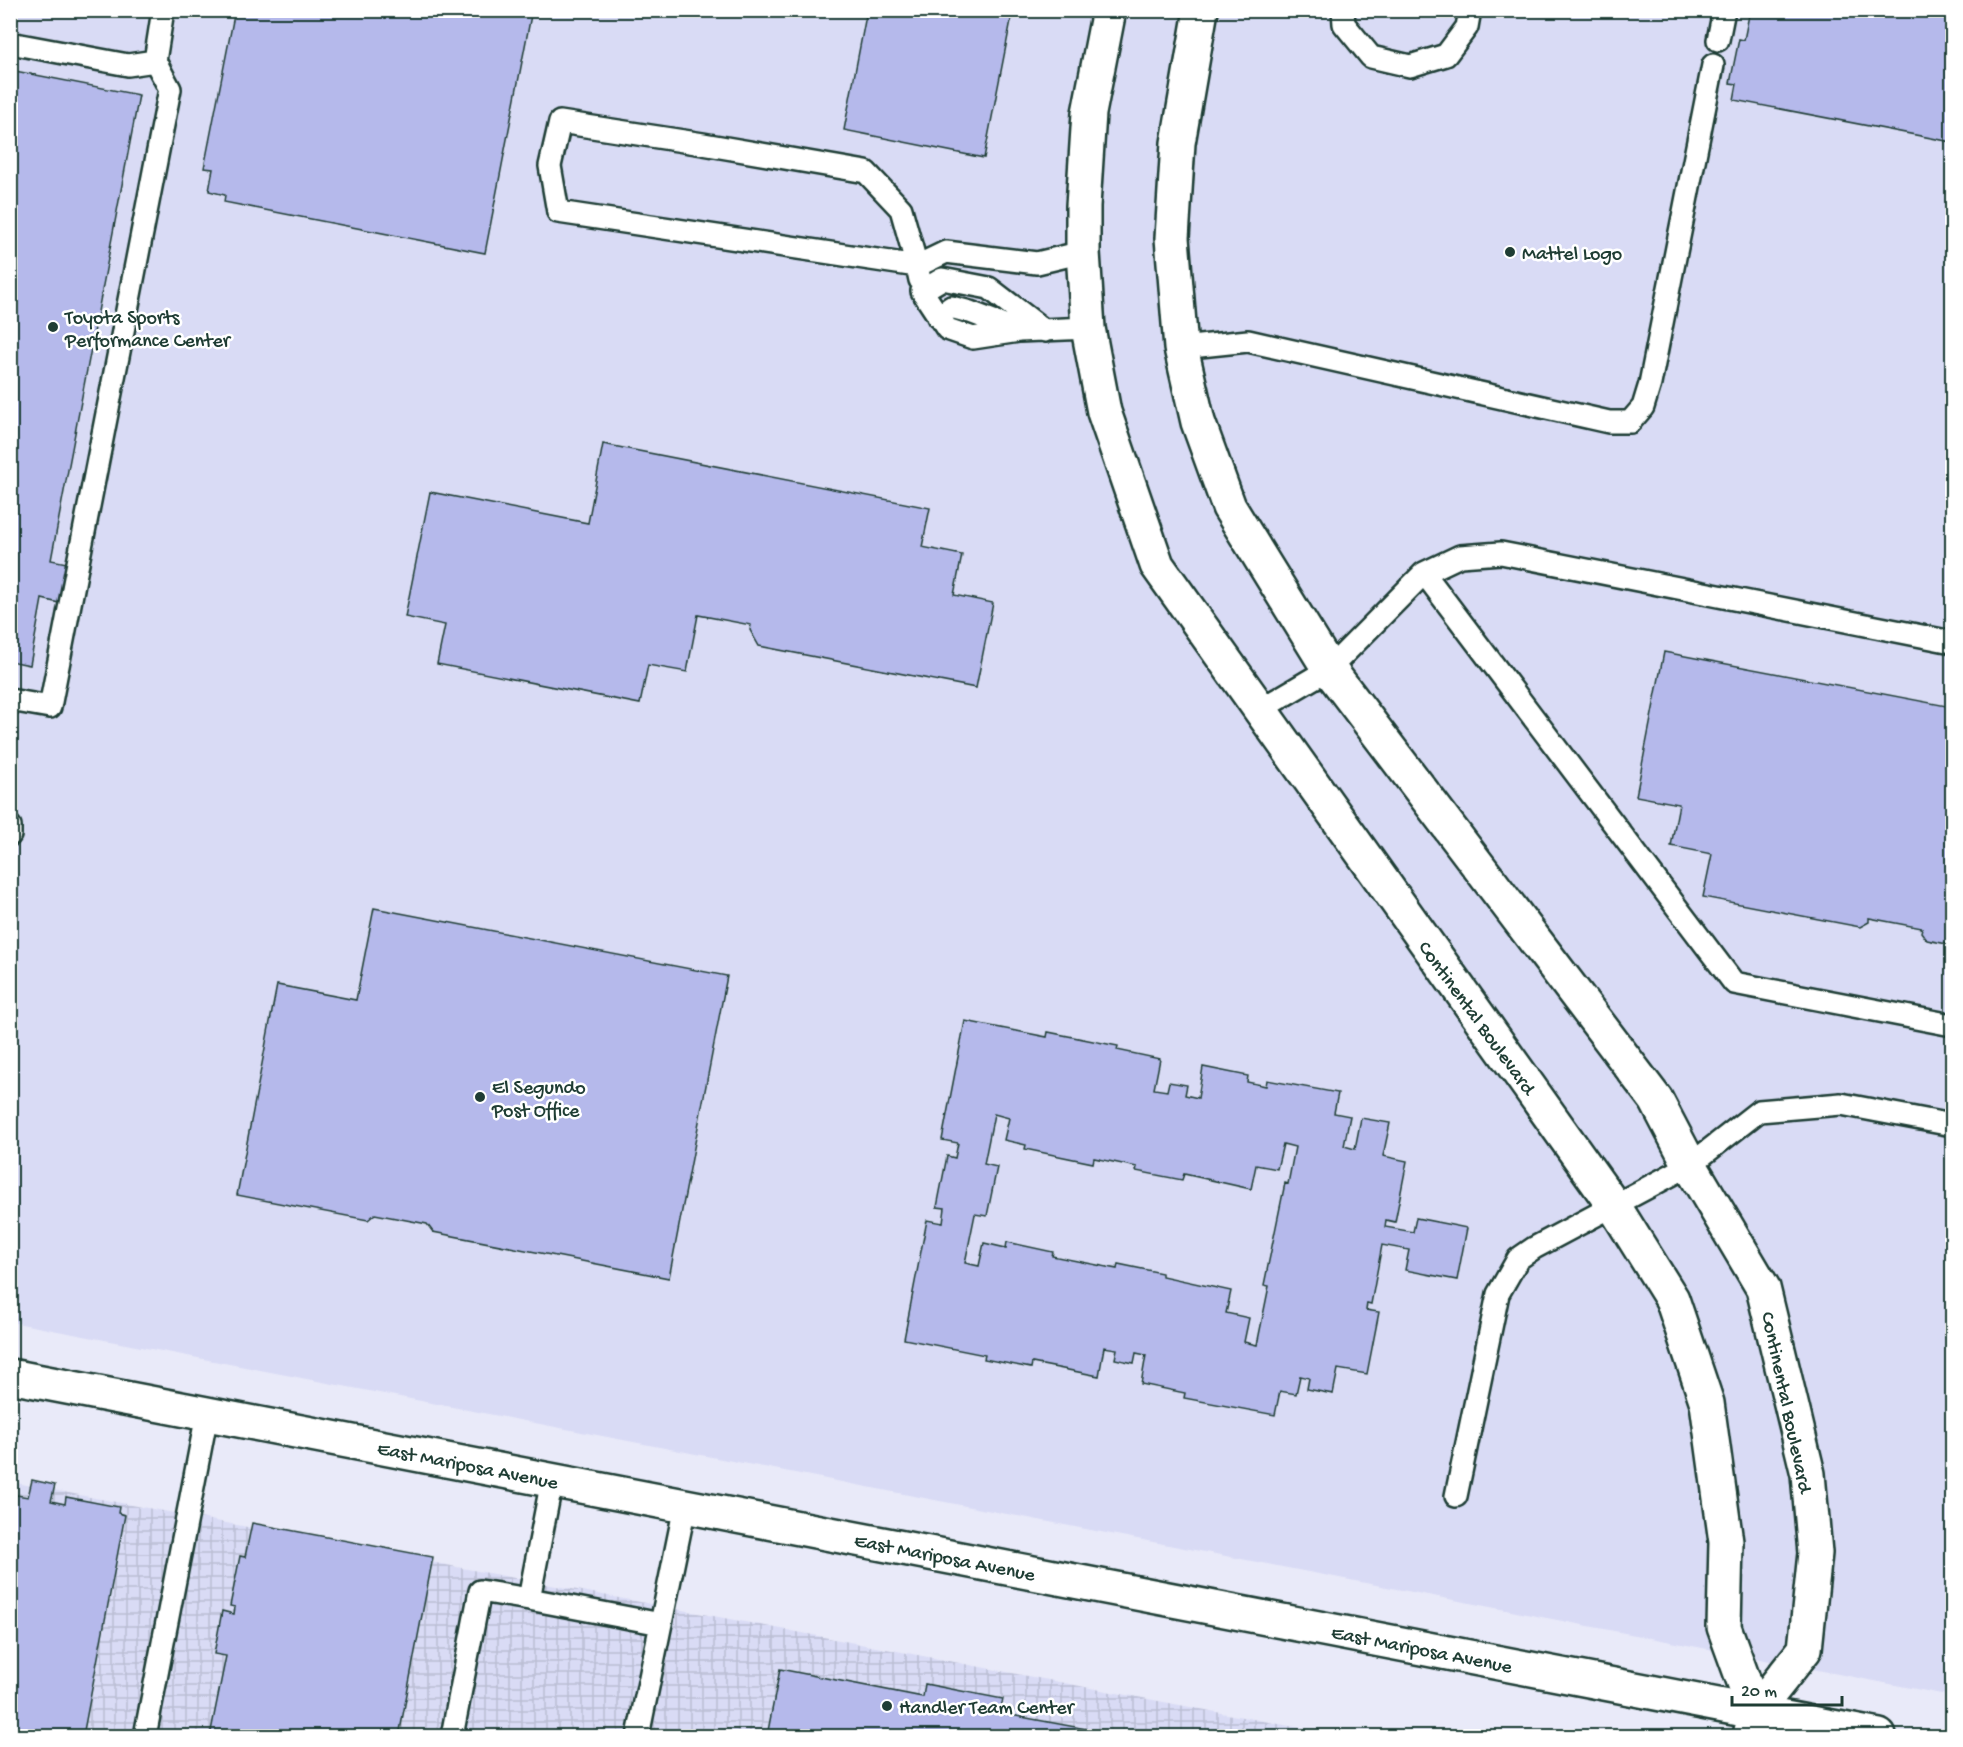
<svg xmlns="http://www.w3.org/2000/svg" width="1963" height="1747" viewBox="0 0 1963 1747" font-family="'Gochi Hand',sans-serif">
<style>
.built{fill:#d9dbf5}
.industrial{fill:url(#industrial-grid)}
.building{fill:#b5b9eb;stroke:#1f3d34;stroke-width:1.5;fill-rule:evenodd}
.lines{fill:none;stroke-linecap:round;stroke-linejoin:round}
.lane-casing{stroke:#1f3d34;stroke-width:26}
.secondary-casing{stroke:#1f3d34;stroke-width:38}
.lane{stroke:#fff;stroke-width:21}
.secondary{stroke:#fff;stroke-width:33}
.poi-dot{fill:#1f3d34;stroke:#fff;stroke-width:2}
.labels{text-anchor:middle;stroke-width:5;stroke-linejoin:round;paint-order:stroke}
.poi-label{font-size:20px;fill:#1f3d34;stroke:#fff;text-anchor:start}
.street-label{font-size:20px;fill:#1f3d34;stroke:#fff}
</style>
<defs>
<pattern id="industrial-grid" width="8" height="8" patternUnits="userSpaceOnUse" patternTransform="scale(1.5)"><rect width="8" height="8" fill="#d9dbf5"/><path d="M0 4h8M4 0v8" fill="none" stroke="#babdd3"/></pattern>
</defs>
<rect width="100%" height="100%" fill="#e9eaf9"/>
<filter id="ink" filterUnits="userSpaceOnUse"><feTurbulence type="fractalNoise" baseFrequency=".0167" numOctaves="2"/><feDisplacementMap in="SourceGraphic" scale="12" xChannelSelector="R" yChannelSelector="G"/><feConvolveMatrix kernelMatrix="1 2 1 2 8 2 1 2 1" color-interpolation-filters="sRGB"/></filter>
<g filter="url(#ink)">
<!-- built -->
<path class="built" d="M10,11H1952V1696L11,1322Z"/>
<!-- industrial -->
<path class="industrial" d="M11,1482L1342,1736H11Z"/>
<!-- building -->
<path class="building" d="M235,10H532L485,253L224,202L225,195L209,191L213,169L204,168Z
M867,10H1013L984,158L844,130Z
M1750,10H1952V142L1734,100L1737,84L1730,83L1739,39L1744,40Z
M10,70L139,95L51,560L67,563L59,603L42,599L30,665L10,661Z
M603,444L930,508L922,547L962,555L954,595L993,603L976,688L759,646L750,630L751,625L698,615L687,672L648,665L640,704L437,664L445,625L405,617L430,492L588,523Z
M1664,652L1952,707V945L1927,940L1921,932L1922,928L1869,918V922L1860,927L1703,897L1712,854L1671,846L1679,804L1636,796Z
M374,908L727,976L669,1278L433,1232L427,1224L375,1214L368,1220L237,1195L277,985L356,1000Z
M965,1021L1047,1037L1048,1032L1118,1046L1117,1050L1160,1059L1154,1089L1167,1091L1169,1082L1187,1085L1185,1095L1198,1098L1203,1067L1248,1076L1247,1082L1266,1086L1267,1080L1338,1093L1334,1113L1350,1116L1344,1146L1355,1149L1361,1118L1390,1123L1383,1156L1407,1161L1395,1222L1386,1220L1385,1227L1413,1232L1416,1218L1467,1228L1457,1280L1405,1270L1409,1250L1382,1245L1371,1304L1367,1303L1366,1310L1379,1312L1367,1374L1338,1369L1333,1394L1307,1389L1309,1378L1300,1376L1296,1394L1280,1391L1275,1415L1184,1398L1185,1393L1141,1384L1146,1355L1136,1353L1134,1363L1115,1359L1117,1349L1104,1347L1099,1376L1032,1363L1031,1368L984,1359L985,1355L904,1339L927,1220L943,1223L945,1208L937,1207L947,1156L955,1158L958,1143L942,1140ZM994,1114L1009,1118L1004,1140L1026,1145L1025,1149L1093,1163L1094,1158L1137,1167L1136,1171L1182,1180L1184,1174L1251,1189L1256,1165L1277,1169L1283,1144L1295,1147L1288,1184L1285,1183L1264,1285L1269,1286L1257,1345L1244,1342L1249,1318L1226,1313L1231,1291L1162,1276V1273L1118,1264L1117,1269L1052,1256L1053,1252L1007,1242L1006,1248L984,1243L979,1266L965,1263L975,1214L987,1216L997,1167L984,1164Z
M32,1480L55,1485L51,1501L65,1504L66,1497L119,1507L118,1513L125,1515L83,1736H10V1494L28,1497Z
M252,1523L433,1557L399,1736H210L226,1656L214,1654L222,1611L234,1614L235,1607L230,1606L240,1556L245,1557Z
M780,1669L923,1697L925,1684L1003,1699L1000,1713L1124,1736H767Z"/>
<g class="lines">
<!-- lane casing -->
<g class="lane-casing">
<path id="lane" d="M1343,10L1344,24L1371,57L1410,66L1446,55L1467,27L1470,10
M1718,40L1724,10
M10,43L128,65L155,61L163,10
M560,122L703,144L866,172L901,209L917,266L558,212L550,166Z
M920,280L917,266L946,252L1037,263L1083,252
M938,317L951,307L970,312L1017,330
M1045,331L989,288L942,279L922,291L947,329L973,338L1019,331L1088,328
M1181,348L1248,341L1609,422H1630L1643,407L1650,384L1713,65
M1424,573L1734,983L1952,1025
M10,700L50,707L170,89L155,61
M1261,709L1329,669L1424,573L1460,556L1501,553L1952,642
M10,826V835
M1456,1496L1498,1294L1518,1259L1534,1248L1690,1165L1759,1111L1841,1104L1952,1125
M529,1599L661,1624
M145,1736L207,1414
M452,1736L480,1591L529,1599L552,1480
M638,1736L685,1506"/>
</g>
<!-- secondary casing -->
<g class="secondary-casing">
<path id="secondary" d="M1109,10L1089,113L1083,206V252L1088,328L1104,412L1157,565L1614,1206L1672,1299L1707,1403L1726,1542L1724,1627L1755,1712
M1201,10L1178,143L1172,238L1181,348L1198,422L1229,507L1329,669L1656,1100L1690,1165L1763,1288L1808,1474L1815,1553L1805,1649L1755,1712L1750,1736
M10,1376L1879,1736"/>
</g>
<!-- lane -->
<use href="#lane" class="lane"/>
<!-- secondary -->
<use href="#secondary" class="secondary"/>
</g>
</g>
<!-- markers -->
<g class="poi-dot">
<circle cx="1510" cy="252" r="6"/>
<circle cx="53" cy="327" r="6"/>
<circle cx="480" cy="1097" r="6"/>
<circle cx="887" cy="1706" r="6"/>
</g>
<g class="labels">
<!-- poi labels -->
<g class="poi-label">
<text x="1522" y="259">Mattel Logo</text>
<text x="65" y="323">Toyota Sports<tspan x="65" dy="23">Performance Center</tspan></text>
<text x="492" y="1093">El Segundo<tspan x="492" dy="23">Post Office</tspan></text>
<text x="899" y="1713">Handler Team Center</text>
</g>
<!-- street labels -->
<g class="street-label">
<text transform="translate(1478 1017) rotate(54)" y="7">Continental Boulevard</text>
<text transform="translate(1788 1402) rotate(78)" y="7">Continental Boulevard</text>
<text transform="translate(468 1464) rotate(11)" y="7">East Mariposa Avenue</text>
<text transform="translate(945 1556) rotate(11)" y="7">East Mariposa Avenue</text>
<text transform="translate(1422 1648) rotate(11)" y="7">East Mariposa Avenue</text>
</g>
</g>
<!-- margin -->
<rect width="1963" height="1747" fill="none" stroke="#fff" stroke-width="36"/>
<rect x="18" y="18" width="1927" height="1711" fill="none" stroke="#1f3d34" stroke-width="2" filter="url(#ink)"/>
<!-- scale -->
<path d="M1732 1696v9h110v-9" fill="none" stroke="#1f3d34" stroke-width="3"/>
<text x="1741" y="1696" font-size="18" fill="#1f3d34" stroke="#ffffff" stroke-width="4.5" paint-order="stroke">20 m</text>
</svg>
